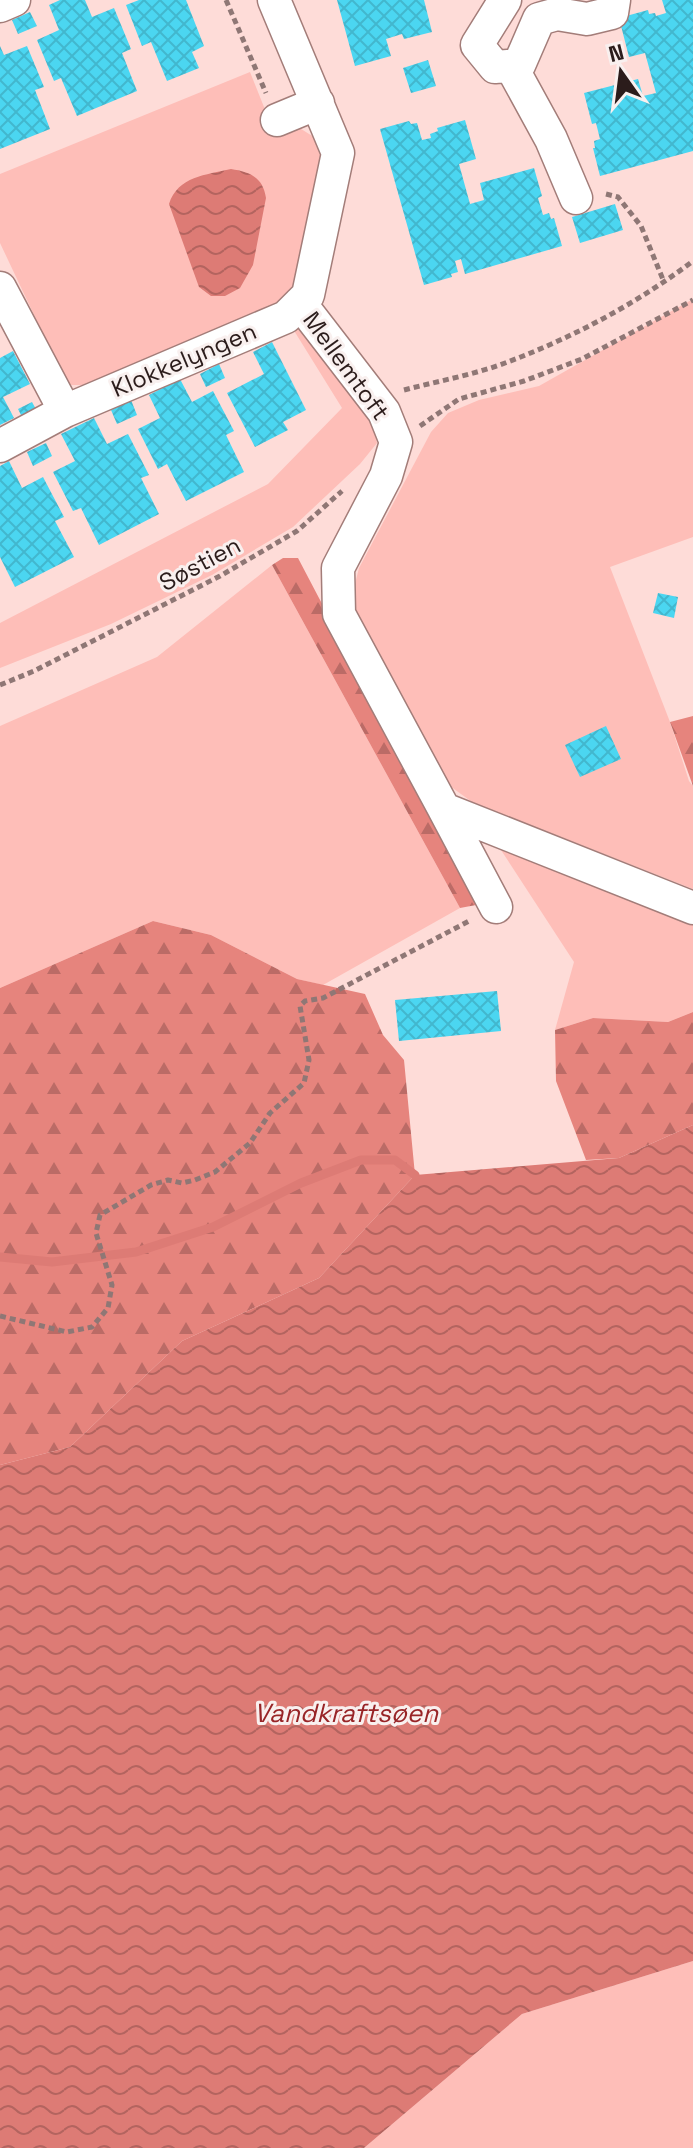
<svg xmlns="http://www.w3.org/2000/svg" width="693" height="2148" viewBox="0 0 693 2148" font-family="'Space Grotesk',sans-serif">
<style>
.green{fill:#febeb8}
.forest{fill:url(#forest-firs)}
.water{fill:url(#water-waves)}
.lines{fill:none;stroke-linecap:round;stroke-linejoin:round}
.stream{stroke:#dd7b75;stroke-width:9}
.building{fill:url(#building-cross-hatch)}
.minor-casing{stroke:#a37d79;stroke-width:35}
.path{stroke:#8f7775;stroke-width:5;stroke-dasharray:6 4;stroke-linecap:butt}
.minor{stroke:#fff;stroke-width:32}
.labels{text-anchor:middle;stroke-width:6;stroke-linejoin:round;paint-order:stroke}
.street-label{font-size:24px;fill:#2b1c1b;stroke:#f9f0ef}
.water-label{font-size:26px;font-style:italic;fill:#982427;stroke:#f9f0ef}
</style>
<defs>
<pattern id="forest-firs" width="22" height="20" patternUnits="userSpaceOnUse" patternTransform="scale(2)"><rect width="22" height="20" fill="#e6847d"/><path d="M5 1l3.5 6h-7zM16 11l3.5 6h-7z" fill="#bb6b66"/></pattern>
<pattern id="water-waves" width="16" height="10" patternUnits="userSpaceOnUse" patternTransform="scale(2)"><rect width="16" height="10" fill="#dd7b75"/><path d="M0 5q4-4 8 0t8 0" fill="none" stroke="#b3645f"/></pattern>
<pattern id="building-cross-hatch" width="8" height="8" patternUnits="userSpaceOnUse" patternTransform="scale(2)"><rect width="8" height="8" fill="#4bd6f1"/><path d="M0 0l8 8M0 8l8-8" fill="none" stroke="#42b7ce"/></pattern>
</defs>
<rect width="100%" height="100%" fill="#fedcd8"/>
<!-- green -->
<path class="green" d="M250,72L274,132L298,127L317,139L326,167L292,299L89,385H71L60,370L0,243V174Z
M693,299V537L610,567L670,722L689,781L693,786V889L472,802L432,773L348,611L359,568L431,432L448,413L479,400L539,386Z
M308,326L373,425L377,443L360,464L293,527L212,575L111,624L0,668V623L268,484L342,408L293,329Z
M272,565L460,908L323,985L297,979L211,935L153,921L0,988V726L157,657Z
M499,847L693,916V1012L668,1022L593,1018L555,1030L574,962Z
M693,1961V2148H364L522,2014Z"/>
<!-- forest -->
<path class="forest" d="M283,558H298L469,884L476,905L460,908L272,565Z
M693,716V786L670,722Z
M153,921L211,935L297,979L365,994L383,1035L404,1060L415,1175L319,1278L182,1341L70,1447L0,1465V988Z
M693,1012V1125L619,1158L586,1160L556,1081L555,1030L593,1018L668,1022Z"/>
<!-- water -->
<path class="water" d="M231,169C250,172 263,177 266,198L253,265L240,288L225,296H211L199,287L169,204C178,176 206,175 231,169Z
M693,1125V1961L522,2014L364,2148H0V1465L70,1447L182,1341L319,1278L415,1175L619,1158Z"/>
<g class="lines">
<!-- stream -->
<path class="stream" d="M0,1257L52,1262L136,1252L213,1227L301,1183L361,1160H395L415,1175"/>
</g>
<!-- building -->
<path class="building" d="M60,0H85L92,17L114,8L131,49L122,53L137,91L77,116L61,78L54,81L37,40L59,30L49,5Z
M139,0H186L204,46L192,52L199,68L167,81L151,42L142,46L126,5Z
M337,0H424L432,32L404,39L402,34L386,39L391,56L355,66Z
M662,0H693V151L600,176L593,148H595L594,141L600,139L596,123L592,124L584,93L638,79L643,96L656,93L645,53L629,57L619,18L648,10L649,14L655,13L656,16L666,13Z
M30,12L37,26L18,34L12,20Z
M0,46L4,55L27,46L44,87L35,90L50,129L0,149Z
M428,60L436,86L411,93L403,68Z
M465,120L476,159L459,164L470,204L484,200L480,183L534,168L542,196L538,198L543,215L549,213L551,219L554,218L562,246L465,274L461,259L455,261L458,272L451,274L452,277L424,285L380,129L409,121L411,124L417,123L422,140L431,138L430,134L438,131L437,128Z
M615,204L623,230L580,243L572,217Z
M272,342L306,410L283,422L288,430L255,447L227,393L264,374L253,352Z
M13,351L30,384L3,397L14,418L0,425V358Z
M219,364L225,378L206,387L200,374Z
M180,379L192,402L213,391L234,431L226,435L244,472L186,501L167,464L158,469L138,429L160,418L149,395Z
M131,400L137,415L117,424L111,410Z
M32,402L37,411L23,419L18,409Z
M94,418L107,444L128,434L149,475L141,478L159,514L99,545L81,508L73,511L53,472L75,461L61,434Z
M46,443L52,456L33,466L27,452Z
M9,461L22,488L43,477L64,517L55,521L74,557L15,587L0,557V466Z
M658,593L678,597L674,618L653,613Z
M606,726L621,759L580,777L565,745Z
M497,991L501,1031L399,1041L395,1000Z"/>
<g class="lines">
<!-- minor casing -->
<g class="minor-casing">
<path id="minor" d="M505,0L477,45L495,67L519,65L539,19L557,14L587,19L612,13L614,0
M0,6L14,0
M511,66L551,139L576,198
M277,120L318,103
M0,288L65,411L0,446
M300,303L384,412L396,442L386,476L338,568L339,614L444,809L693,908
M65,411L286,317L308,295L338,153L274,0
M444,809L496,907"/>
</g>
<!-- path -->
<path class="path" d="M226,0L266,93
M606,194L618,197L641,226L664,282
M404,390C438,381 473,375 505,363C572,338 636,304 693,261
M420,426L459,399L524,381L582,359L693,300
M0,685L34,671L220,576L297,531L342,491
M0,1316L67,1332L92,1327L108,1308L112,1285L96,1233L100,1215L151,1185L168,1180L182,1183L195,1180L215,1172L250,1143L270,1113L304,1083L309,1060L300,1006L305,1001L323,998L471,920"/>
<!-- minor -->
<use href="#minor" class="minor"/>
</g>
<g class="labels">
<!-- street labels -->
<g class="street-label">
<text transform="translate(184 360) rotate(-23)" y="8">Klokkelyngen</text>
<text transform="translate(346 366) rotate(54)" y="8">Mellemtoft</text>
<text transform="translate(200 564) rotate(-28)" y="8">Søstien</text>
</g>
<!-- water labels -->
<g class="water-label">
<text x="346" y="1722">Vandkraftsøen</text>
</g>
</g>
<!-- north arrow -->
<g transform="translate(621 72) rotate(346)" stroke="#f9f0ef" stroke-width="6" paint-order="stroke">
<path d="M0-6L14 30L0 20L-14 30Z" fill="#2b1c1b"/>
<text y="-12" font-size="22" font-weight="bold" text-anchor="middle" fill="#2b1c1b">N</text>
</g>
</svg>
